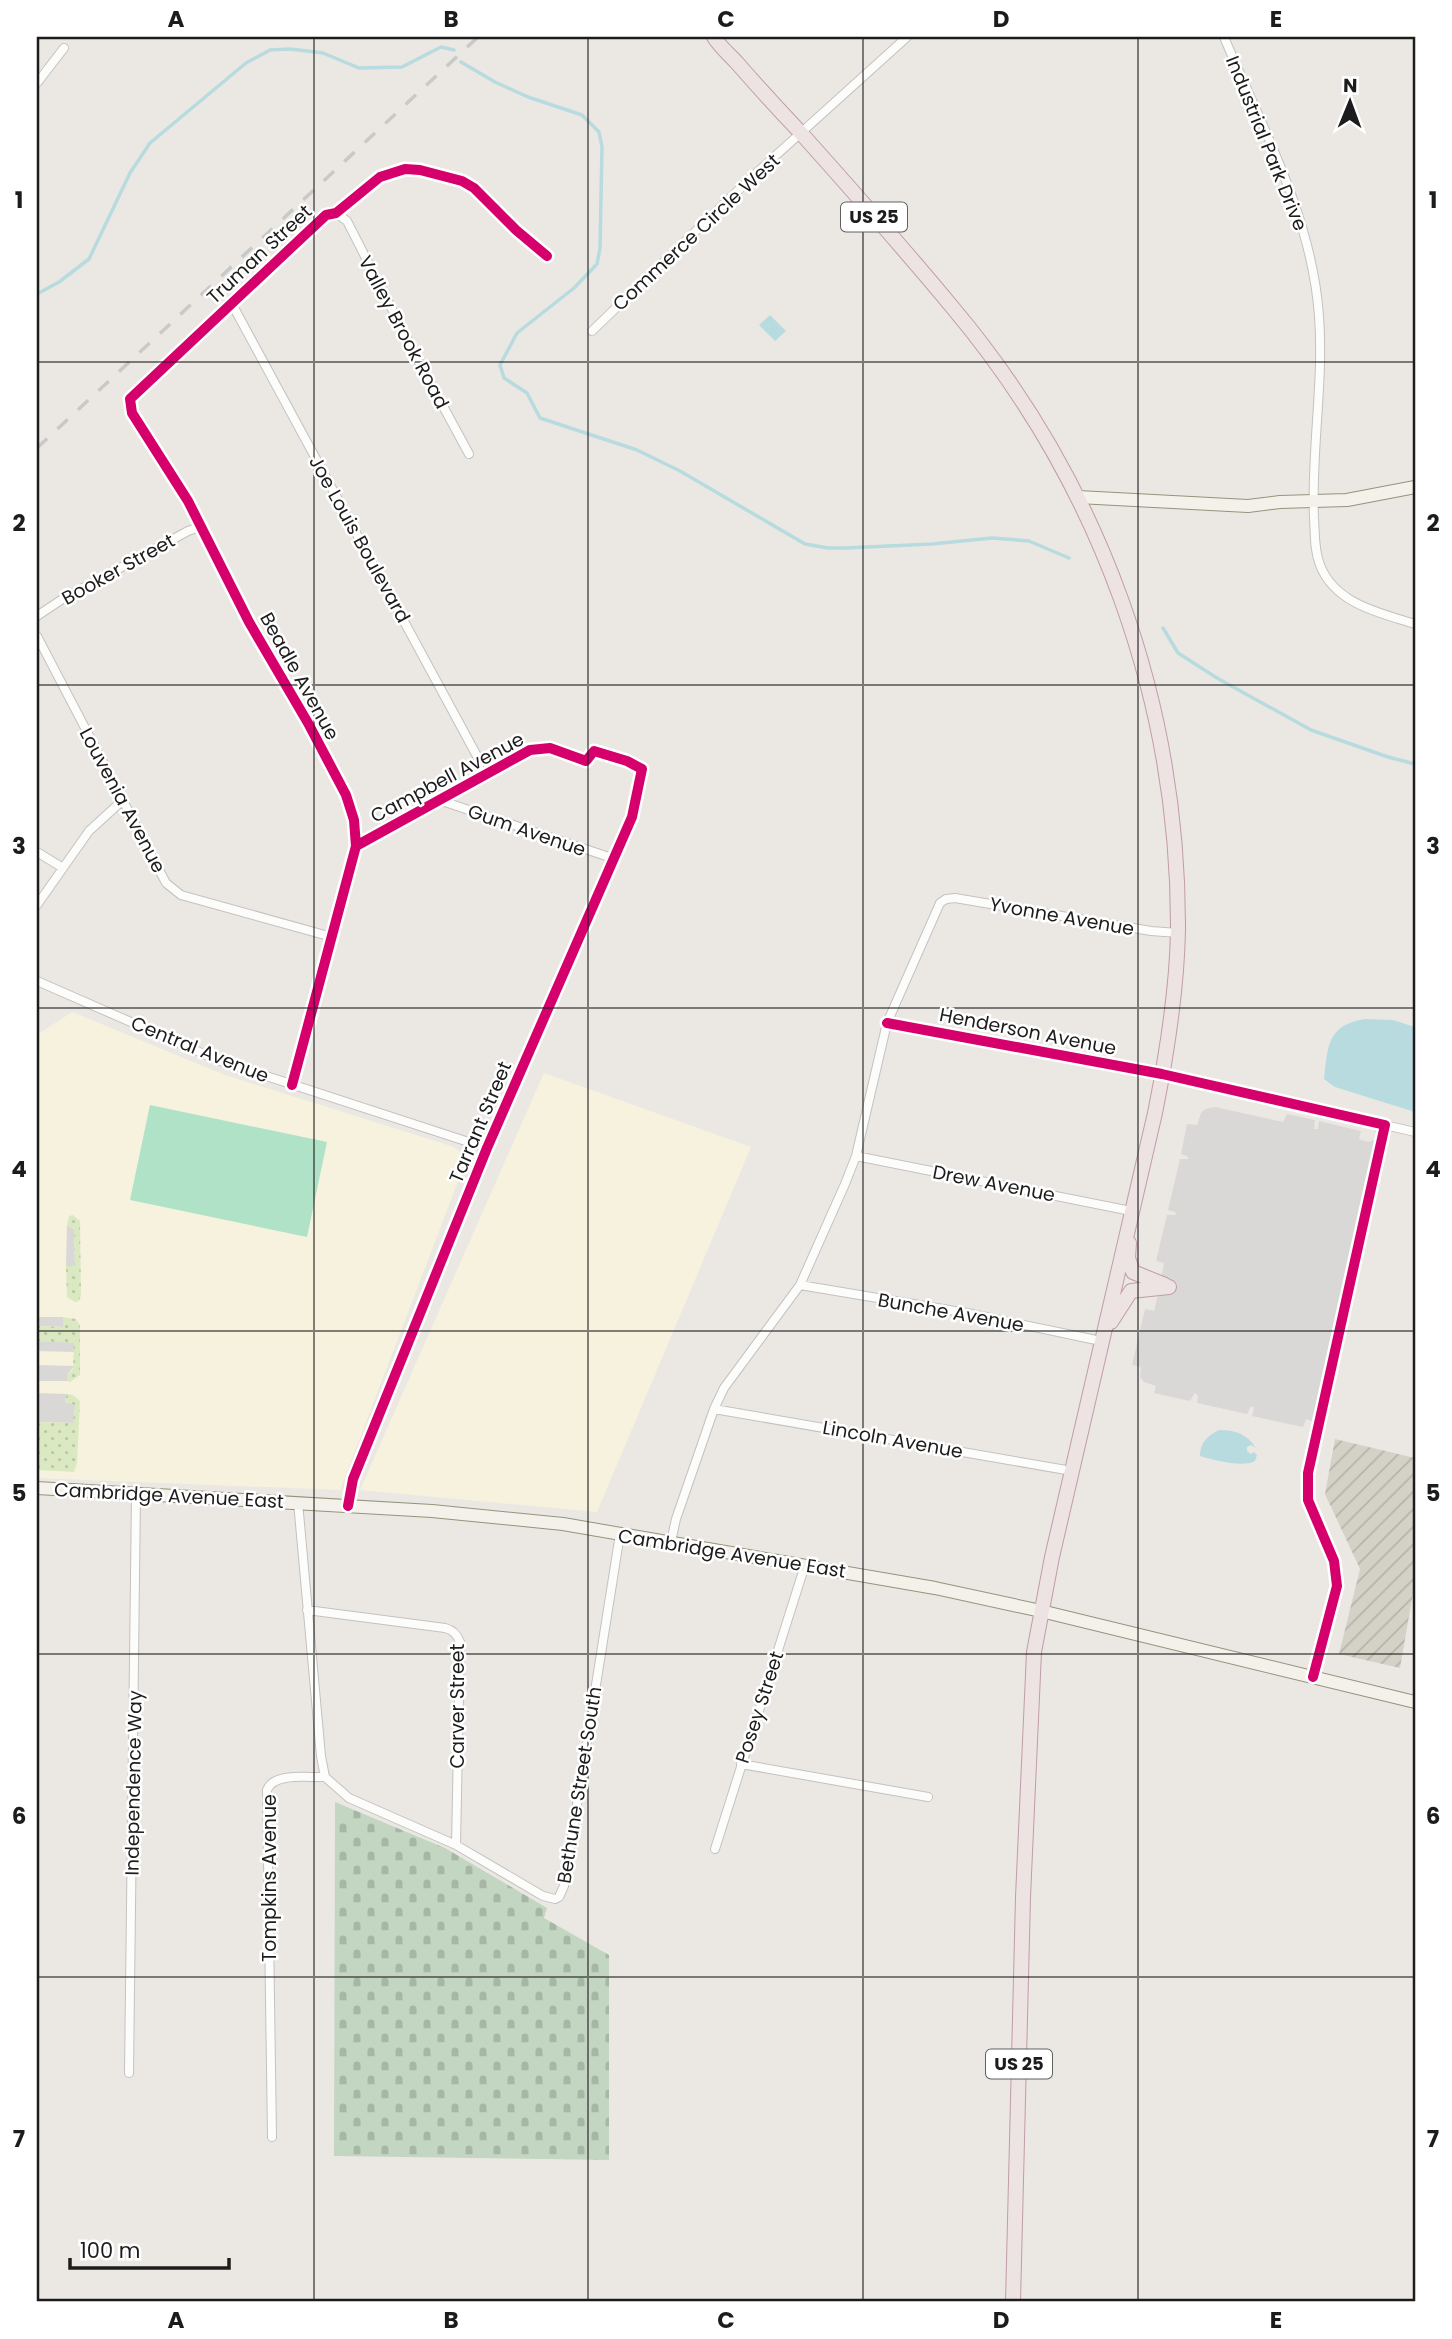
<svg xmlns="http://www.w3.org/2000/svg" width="1452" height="2339" viewBox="0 0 1452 2339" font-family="Poppins,sans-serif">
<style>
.education{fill:#f6f2de}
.religious{fill:#d9d8d6}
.construction{fill:url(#construction-furrows)}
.grass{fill:url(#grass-dots)}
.cemetery{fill:url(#cemetery-stones)}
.pitch{fill:#afe2c7}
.water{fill:#b7dbde}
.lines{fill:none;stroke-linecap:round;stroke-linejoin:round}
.stream{stroke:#b7dbde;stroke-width:3.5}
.minor-casing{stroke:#c3c2c0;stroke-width:10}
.secondary-casing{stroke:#95937d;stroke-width:14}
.trunk-casing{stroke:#c09ca9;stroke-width:16}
.minor{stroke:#fcfcfb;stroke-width:8}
.secondary{stroke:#f3f1e9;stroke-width:12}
.trunk{stroke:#ece3e2;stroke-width:14}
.rail{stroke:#c9c9c8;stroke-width:3.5;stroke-dasharray:14 14;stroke-linecap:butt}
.cycleway-casing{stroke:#fff;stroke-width:15}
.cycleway{stroke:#d6006c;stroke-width:10}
.grid{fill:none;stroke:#1c1c1c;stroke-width:2;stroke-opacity:0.55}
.labels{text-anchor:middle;stroke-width:5;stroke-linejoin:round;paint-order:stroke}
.shield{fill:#fff;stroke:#606060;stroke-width:2}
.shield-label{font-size:18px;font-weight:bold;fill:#1c1c1c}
.street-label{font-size:19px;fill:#1c1c1c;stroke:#fff}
.neatline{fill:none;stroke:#1c1c1c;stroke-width:2.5}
.grid-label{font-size:23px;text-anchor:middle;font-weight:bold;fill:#1c1c1c}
</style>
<defs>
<pattern id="construction-furrows" width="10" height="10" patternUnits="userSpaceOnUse" patternTransform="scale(1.75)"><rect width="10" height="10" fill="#d4d2c6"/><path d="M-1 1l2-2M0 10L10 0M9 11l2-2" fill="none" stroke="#b5b4aa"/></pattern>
<pattern id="grass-dots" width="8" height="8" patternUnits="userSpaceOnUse" patternTransform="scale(1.75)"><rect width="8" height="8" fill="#dbe9c2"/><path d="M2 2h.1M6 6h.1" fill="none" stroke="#bbc7a6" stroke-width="1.8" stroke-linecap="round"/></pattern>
<pattern id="cemetery-stones" width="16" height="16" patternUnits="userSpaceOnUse" patternTransform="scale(1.75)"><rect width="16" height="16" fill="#c3d6c1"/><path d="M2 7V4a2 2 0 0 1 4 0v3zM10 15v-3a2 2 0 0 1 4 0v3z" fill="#a7b7a5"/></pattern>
</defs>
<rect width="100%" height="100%" fill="#ebe8e4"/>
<!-- education -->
<path class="education" d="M72,1012L225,1075L454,1147L467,1158L340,1490L37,1478V1035Z
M544,1073L751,1147L597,1512L360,1490Z"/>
<!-- religious -->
<path class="religious" d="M1215,1107L1283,1122L1287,1114L1315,1120L1314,1129H1318L1319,1121L1361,1131L1359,1139L1368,1142L1375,1140L1376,1133L1373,1128L1390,1132L1367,1229L1368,1234L1361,1267L1358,1271L1332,1383L1334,1387L1325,1425L1306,1419L1303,1427L1252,1416L1254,1408L1251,1406L1247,1414L1197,1403L1198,1396L1195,1393L1190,1401L1154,1393L1156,1386L1144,1382L1140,1377L1141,1367L1132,1365L1145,1309L1154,1311L1158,1295L1164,1263L1156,1261L1167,1215H1177L1175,1212L1168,1210L1180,1159H1189L1187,1156L1181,1154L1187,1124L1197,1125L1201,1113L1205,1109Z
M67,1225L74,1230L75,1267L66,1266Z
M37,1317H63V1327L37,1326Z
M37,1341L74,1342V1352L37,1351Z
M37,1365L74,1366L67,1375V1381H37Z
M37,1393L67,1394L65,1402L75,1404L74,1423L37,1422Z"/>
<!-- construction -->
<path class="construction" d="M1335,1439L1415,1458V1582L1400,1668L1339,1654L1360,1569L1325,1494Z"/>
<!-- grass -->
<path class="grass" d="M73,1215L80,1221L81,1295L79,1301L75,1302L67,1297L66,1266H75L74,1230L67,1225L69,1216Z
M63,1317L76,1319L80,1325V1375L70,1382L67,1381V1375L73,1369L74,1343L37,1341V1326L63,1327Z
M67,1394L73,1395L80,1401L77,1463L74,1472L37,1470V1422L73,1423L75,1405L65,1402Z"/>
<!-- cemetery -->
<path class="cemetery" d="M335,1802L445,1848L547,1908L544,1918L609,1955V2160L334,2156Z"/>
<!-- pitch -->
<path class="pitch" d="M150,1105L327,1142L307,1237L130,1200Z"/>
<!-- water -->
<path class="water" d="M770,315L786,331L775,341L759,325Z
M1365,1019L1393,1020L1415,1027V1112L1335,1087L1324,1079C1328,1046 1327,1025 1365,1019Z
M1219,1430C1235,1430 1247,1434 1256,1448L1251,1445L1247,1447V1451L1251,1454L1254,1452L1257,1455L1255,1461C1243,1468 1214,1460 1200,1456C1200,1443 1207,1436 1219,1430Z"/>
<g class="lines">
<!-- stream -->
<path class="stream" d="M461,62L495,82L528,97L582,115L599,132L602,147L600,248L597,264L574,288L517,333L500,365L504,378L527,393L540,418L637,450L680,471L805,544L828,548H845L932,544L992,538L1029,541L1069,558
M37,294L59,282L89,259L130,173L150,143L246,63L270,50L290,49L323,53L359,68L402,67L441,47L454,50
M1163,628L1178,653L1217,678L1311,730L1388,757L1415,764"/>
<!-- minor casing -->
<g class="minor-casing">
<path id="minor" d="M1224,37C1262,127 1312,217 1319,316C1324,384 1311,450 1314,518C1315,533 1314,550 1320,565C1335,604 1380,613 1415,624
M37,83L64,48
M336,213L347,221L419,362L469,454
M232,304L477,756L481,777
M592,331L752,177L907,37
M37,616L61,600L188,531L202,526
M37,636L166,883L181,895L332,937
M439,800L615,859
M356,846L354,820L346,795L308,723L249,622L188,501L132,413L130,399L326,215L336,213L380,177L405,169L420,170L462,181L474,188L516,230L547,256
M37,852L63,868
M37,905L89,831L123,800
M37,981L220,1061L487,1148
M887,1023L1162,1074L1385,1125L1308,1473V1500L1334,1561L1337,1586L1313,1677
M292,1085L356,846L530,750L550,748L586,761L594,751L627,761L642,769L632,817L487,1148L353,1479L348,1506
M1385,1125L1415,1132
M856,1156L1131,1211
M800,1285L967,1313L1101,1341
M714,1409L1072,1471
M298,1502L321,1756L325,1777
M671,1542L676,1519L714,1409L724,1388L800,1285L845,1184L856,1156L887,1023L940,903L946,899L955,898L1151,931L1178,933
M307,1610L445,1628C453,1630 457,1634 460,1642L456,1845
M741,1764L928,1797
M325,1777L349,1798L456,1845L543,1896L555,1899L559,1897L564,1886L620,1534
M715,1849L805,1565
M129,2073L136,1494
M272,2137L267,1790C274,1772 309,1778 325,1777"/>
</g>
<!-- secondary casing -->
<g class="secondary-casing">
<path id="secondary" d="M1078,497L1248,506L1280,502L1347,500L1415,487
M37,1488L432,1511L563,1524L935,1588L1041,1611L1415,1702"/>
</g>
<!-- trunk casing -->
<g class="trunk-casing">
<path id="trunk" d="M714,37C720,47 730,55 738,64C758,87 779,110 800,132C852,190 904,249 953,308C1100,483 1179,702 1178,930C1177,991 1167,1053 1155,1113L1052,1557L1034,1652L1023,1897L1013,2302
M1129,1243L1128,1258L1133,1272L1165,1285
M1111,1322L1131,1291L1169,1287"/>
</g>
<!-- minor -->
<use href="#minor" class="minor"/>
<!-- secondary -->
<use href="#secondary" class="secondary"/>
<!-- trunk -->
<use href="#trunk" class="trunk"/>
<!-- rail -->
<path class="rail" d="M37,448L478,37"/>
<!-- cycleway casing -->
<g class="cycleway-casing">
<path id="cycleway" d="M356,846L354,820L346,795L308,723L249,622L188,501L132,413L130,399L326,215L336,213L380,177L405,169L420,170L462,181L474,188L516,230L547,256
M887,1023L1162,1074L1385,1125L1308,1473V1500L1334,1561L1337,1586L1313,1677
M292,1085L356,846L530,750L550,748L586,761L594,751L627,761L642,769L632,817L487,1148L353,1479L348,1506"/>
</g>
<!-- cycleway -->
<use href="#cycleway" class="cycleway"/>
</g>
<!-- grid -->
<path class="grid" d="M314,37V2302M588,37V2302M863,37V2302M1138,37V2302M37,362H1415M37,685H1415M37,1008H1415M37,1331H1415M37,1654H1415M37,1977H1415"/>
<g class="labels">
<!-- shield labels -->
<g class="shield">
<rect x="841" y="202.5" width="66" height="29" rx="5"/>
<rect x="986" y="2049.5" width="66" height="29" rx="5"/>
</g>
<g class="shield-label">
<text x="874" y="223">US 25</text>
<text x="1019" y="2070">US 25</text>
</g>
<!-- street labels -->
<g class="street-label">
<text transform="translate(1267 143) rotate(68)" y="7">Industrial Park Drive</text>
<text transform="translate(696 232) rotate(-43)" y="7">Commerce Circle West</text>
<text transform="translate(259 254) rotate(-43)" y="7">Truman Street</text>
<text transform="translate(404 332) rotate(62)" y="7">Valley Brook Road</text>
<text transform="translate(360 539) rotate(61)" y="7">Joe Louis Boulevard</text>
<text transform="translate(118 569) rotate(-29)" y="7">Booker Street</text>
<text transform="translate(300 676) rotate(61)" y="7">Beadle Avenue</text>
<text transform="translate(447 777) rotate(-28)" y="7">Campbell Avenue</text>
<text transform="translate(123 800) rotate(62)" y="7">Louvenia Avenue</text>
<text transform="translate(527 830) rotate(19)" y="7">Gum Avenue</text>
<text transform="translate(1062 916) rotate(10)" y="7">Yvonne Avenue</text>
<text transform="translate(1028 1031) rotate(11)" y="7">Henderson Avenue</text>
<text transform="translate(200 1049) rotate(22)" y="7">Central Avenue</text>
<text transform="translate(480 1122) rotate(-67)" y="7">Tarrant Street</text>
<text transform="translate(994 1183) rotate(11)" y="7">Drew Avenue</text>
<text transform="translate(951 1312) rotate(10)" y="7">Bunche Avenue</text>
<text transform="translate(893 1439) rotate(10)" y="7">Lincoln Avenue</text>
<text transform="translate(169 1495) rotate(3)" y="7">Cambridge Avenue East</text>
<text transform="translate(732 1553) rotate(9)" y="7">Cambridge Avenue East</text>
<text transform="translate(457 1706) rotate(-90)" y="7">Carver Street</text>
<text transform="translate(759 1707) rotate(-72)" y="7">Posey Street</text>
<text transform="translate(133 1783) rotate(-89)" y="7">Independence Way</text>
<text transform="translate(579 1785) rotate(-81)" y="7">Bethune Street South</text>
<text transform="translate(269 1878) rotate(-90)" y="7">Tompkins Avenue</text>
</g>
</g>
<!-- border -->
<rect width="1452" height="2339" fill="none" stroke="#ffffff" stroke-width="77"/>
<!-- north arrow -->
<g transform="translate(1350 102) rotate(1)" stroke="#ffffff" stroke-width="5" paint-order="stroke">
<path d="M0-5L12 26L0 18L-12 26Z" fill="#1c1c1c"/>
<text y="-10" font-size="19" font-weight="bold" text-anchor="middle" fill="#1c1c1c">N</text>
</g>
<!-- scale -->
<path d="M70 2258v10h159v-10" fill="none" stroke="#1c1c1c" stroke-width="3.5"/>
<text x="80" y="2258" font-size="21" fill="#1c1c1c" stroke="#ffffff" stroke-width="5" paint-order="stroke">100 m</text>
<rect x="38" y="38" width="1376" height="2262" class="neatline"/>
<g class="grid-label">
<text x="176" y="27">A</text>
<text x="451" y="27">B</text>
<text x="726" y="27">C</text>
<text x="1001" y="27">D</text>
<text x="1276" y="27">E</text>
<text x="19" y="208">1</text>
<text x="1433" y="208">1</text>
<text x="19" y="531">2</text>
<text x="1433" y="531">2</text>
<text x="19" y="854">3</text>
<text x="1433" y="854">3</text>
<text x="19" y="1177">4</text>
<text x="1433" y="1177">4</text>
<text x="19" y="1501">5</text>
<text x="1433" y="1501">5</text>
<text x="19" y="1824">6</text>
<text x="1433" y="1824">6</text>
<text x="19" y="2147">7</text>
<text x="1433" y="2147">7</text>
<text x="176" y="2328">A</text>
<text x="451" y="2328">B</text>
<text x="726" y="2328">C</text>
<text x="1001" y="2328">D</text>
<text x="1276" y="2328">E</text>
</g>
</svg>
